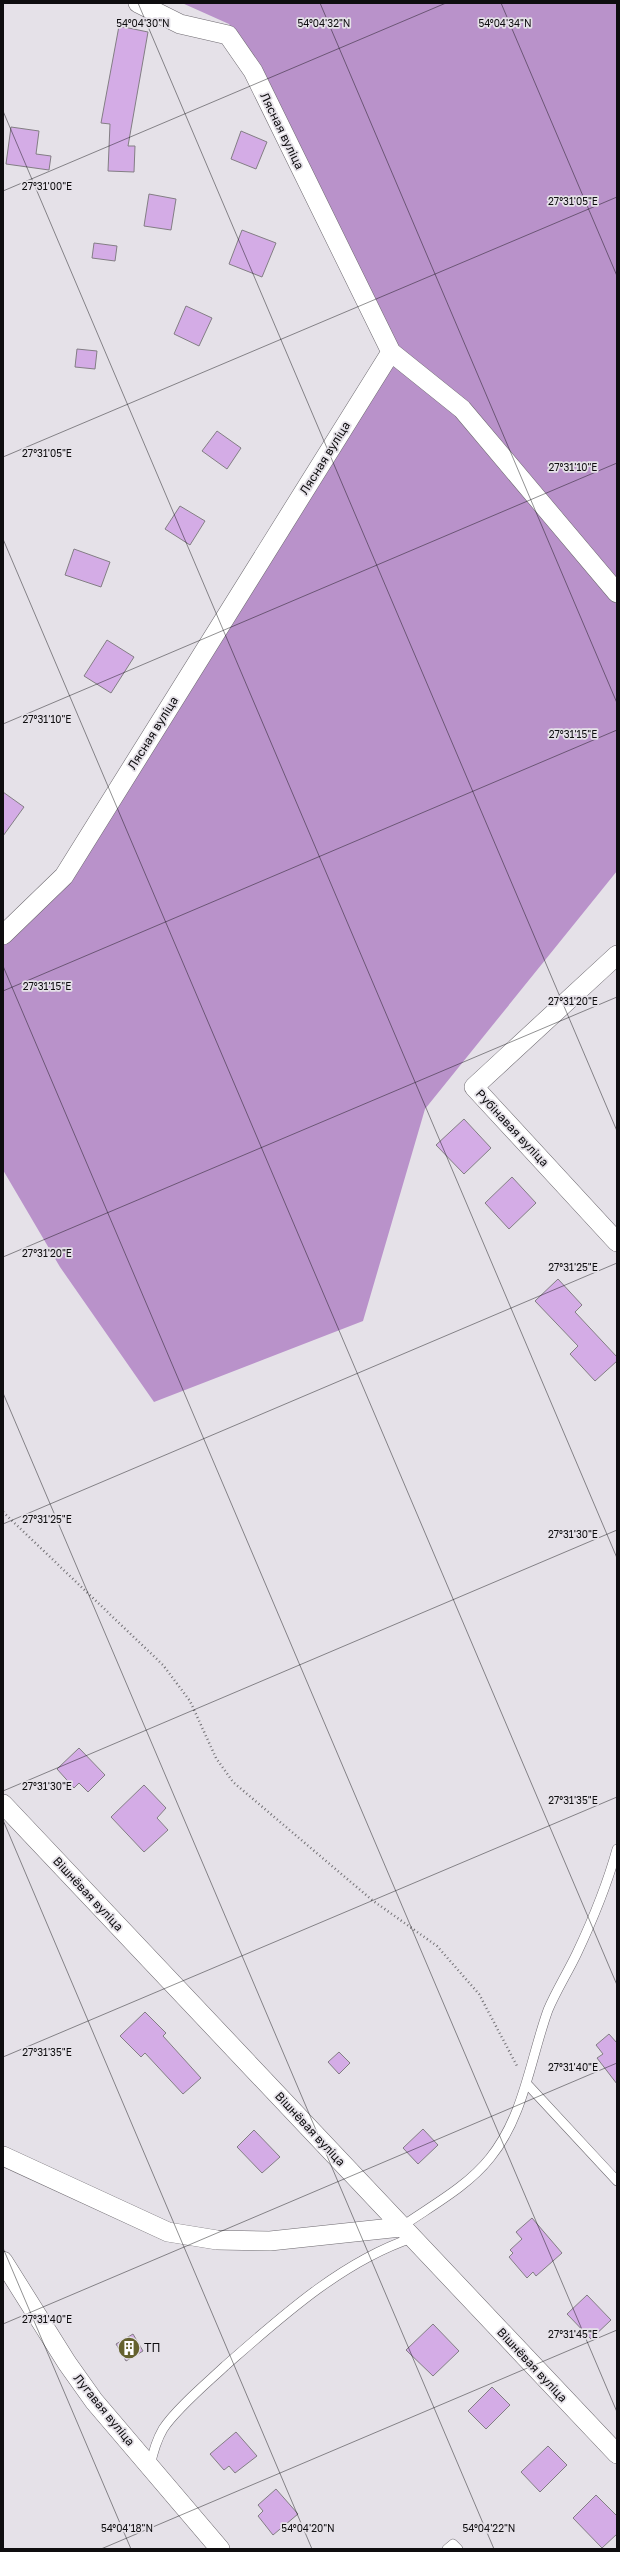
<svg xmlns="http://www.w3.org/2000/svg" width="620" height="2552" viewBox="0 0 620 2552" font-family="'Golos Text',sans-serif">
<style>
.forest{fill:#b992ca}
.building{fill:#d4ace6;stroke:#837e84}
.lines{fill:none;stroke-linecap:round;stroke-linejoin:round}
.lane-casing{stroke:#6e6a70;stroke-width:10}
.street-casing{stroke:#6e6a70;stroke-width:20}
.path{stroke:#737175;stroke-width:2.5;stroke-dasharray:1 3;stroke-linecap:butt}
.lane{stroke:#fff;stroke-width:9}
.street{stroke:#fff;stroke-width:19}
.ticks{fill:none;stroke:#0e0d0f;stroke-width:1;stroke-opacity:0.45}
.labels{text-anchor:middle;stroke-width:3.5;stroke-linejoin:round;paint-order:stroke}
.street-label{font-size:12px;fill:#0e0d0f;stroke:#e5e1e8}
.poi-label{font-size:12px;fill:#0e0d0f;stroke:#e5e1e8;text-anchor:start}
.ticks-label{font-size:10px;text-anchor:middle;fill:#0e0d0f;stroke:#e5e1e8;stroke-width:3.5;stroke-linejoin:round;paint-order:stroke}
</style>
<rect width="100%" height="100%" fill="#e5e1e8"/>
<!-- forest -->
<path class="forest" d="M182,3H617V871L425,1109L363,1321L154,1402L60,1267L3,1170V935L64,876L391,352L229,24Z"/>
<!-- building -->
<path class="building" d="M119,26L148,32L128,146H135L134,172L108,171L110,124L101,123Z
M11,127L39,131L36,154L51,156L49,170L6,164Z
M241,131L267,142L256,169L231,159Z
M149,194L176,199L171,230L144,226Z
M242,230L276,243L262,277L229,264Z
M94,243L117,246L115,261L92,258Z
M186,306L212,318L199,346L174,334Z
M77,349L97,351L95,369L75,367Z
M217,431L241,448L227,469L202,451Z
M180,506L205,521L190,545L165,529Z
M74,549L110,562L101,587L65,575Z
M107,640L134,657L111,693L84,676Z
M3,792L24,807L3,836Z
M464,1119L491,1148L464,1174L436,1145Z
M512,1177L536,1203L509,1229L485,1203Z
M558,1279L582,1305L575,1312L617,1357V1361L595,1381L570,1354L578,1346L535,1301Z
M79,1748L105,1775L88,1792L79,1783L74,1788L57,1769Z
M144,1785L166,1808L157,1818L168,1830L144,1852L111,1817Z
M145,2012L166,2033L163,2036L201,2078L183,2094L145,2053L141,2057L120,2036Z
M609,2034L617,2043V2084L597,2058L603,2054L596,2045Z
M339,2052L350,2063L339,2074L328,2062Z
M423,2129L438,2145L418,2164L403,2148Z
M254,2130L280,2157L262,2173L237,2147Z
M532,2218L562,2253L536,2276L533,2272L527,2278L509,2257L513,2253L510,2250L522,2239L516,2232Z
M587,2295L611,2320L591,2339L567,2314Z
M433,2324L459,2351L433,2376L406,2350Z
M133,2334L143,2351L126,2361L116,2344Z
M492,2387L510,2405L486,2429L468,2411Z
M236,2432L257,2456L235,2473L229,2466L224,2470L210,2454Z
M548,2446L567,2465L540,2492L521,2472Z
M276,2489L298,2514L273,2535L258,2516L263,2511L258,2505Z
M596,2495L617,2516V2534L602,2548L573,2518Z"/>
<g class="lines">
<!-- lane casing -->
<g class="lane-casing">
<path id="lane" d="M527,2084L617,2181
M401,2227C431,2206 467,2187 490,2158C524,2116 530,2060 548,2010C556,1991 568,1972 577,1953C593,1919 607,1885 617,1849
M150,2466C153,2452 156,2441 163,2429C176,2409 207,2383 225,2366C281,2317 341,2262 412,2238
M447,2549L453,2544L458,2549"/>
</g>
<!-- street casing -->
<g class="street-casing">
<path id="street" d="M391,352L462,409L617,593
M3,935L64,876L391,352L253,71L228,35L180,24L138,3
M617,955L474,1087L617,1242
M3,1804L617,2454
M3,2156L168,2232L217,2240L270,2241L401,2227
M3,2261L67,2363L94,2401L220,2549"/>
</g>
<!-- path -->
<path class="path" d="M3,1512L163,1665L190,1701L216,1758L233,1782L372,1900L437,1946L479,1994L517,2066"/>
<!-- lane -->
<use href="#lane" class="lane"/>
<!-- street -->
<use href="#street" class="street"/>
</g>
<!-- ticks -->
<path class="ticks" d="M138,3L617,1131M320,3L617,703M501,3L617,276M3,111L617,1558M3,191L446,3M3,457L617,197M3,539L617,1985M3,724L617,463M3,966L617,2412M3,991L617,730M3,1257L617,997M3,1393L494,2549M3,1524L617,1263M3,1791L617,1530M3,1820L312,2549M3,2057L617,1797M3,2248L131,2549M3,2324L617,2063M101,2549L617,2330"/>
<!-- icons -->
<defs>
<g id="building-disc" transform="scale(1.15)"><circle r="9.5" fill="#65622f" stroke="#e5e1e8"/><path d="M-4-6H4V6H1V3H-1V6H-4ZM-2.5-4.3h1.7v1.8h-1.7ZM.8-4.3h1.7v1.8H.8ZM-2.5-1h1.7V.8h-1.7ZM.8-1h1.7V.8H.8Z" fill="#fff"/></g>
</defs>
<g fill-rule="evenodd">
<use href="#building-disc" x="129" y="2348"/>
</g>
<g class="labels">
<!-- street labels -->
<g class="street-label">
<text transform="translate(282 131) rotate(64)" y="4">Лясная вуліца</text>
<text transform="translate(325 458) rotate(-58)" y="4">Лясная вуліца</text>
<text transform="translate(153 733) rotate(-58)" y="4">Лясная вуліца</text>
<text transform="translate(512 1128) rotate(47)" y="4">Рубінавая вуліца</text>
<text transform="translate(88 1894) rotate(47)" y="4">Вішнёвая вуліца</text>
<text transform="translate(310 2129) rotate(47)" y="4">Вішнёвая вуліца</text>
<text transform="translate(532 2365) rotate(47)" y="4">Вішнёвая вуліца</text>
<text transform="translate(104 2410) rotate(51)" y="4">Лугавая вуліца</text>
</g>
<!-- poi labels -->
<g class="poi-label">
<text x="144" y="2352">ТП</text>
</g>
</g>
<g class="ticks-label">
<text x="143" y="27">54°04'30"N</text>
<text x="324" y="27">54°04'32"N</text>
<text x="505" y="27">54°04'34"N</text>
<text x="47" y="190">27°31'00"E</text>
<text x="573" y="205">27°31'05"E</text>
<text x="47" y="457">27°31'05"E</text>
<text x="573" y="471">27°31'10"E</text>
<text x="47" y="723">27°31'10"E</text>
<text x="573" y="738">27°31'15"E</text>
<text x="47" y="990">27°31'15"E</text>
<text x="573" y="1005">27°31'20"E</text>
<text x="47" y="1257">27°31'20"E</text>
<text x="573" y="1271">27°31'25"E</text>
<text x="47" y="1523">27°31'25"E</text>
<text x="573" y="1538">27°31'30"E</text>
<text x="47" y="1790">27°31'30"E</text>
<text x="573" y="1804">27°31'35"E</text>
<text x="47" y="2056">27°31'35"E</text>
<text x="573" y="2071">27°31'40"E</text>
<text x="47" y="2323">27°31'40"E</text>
<text x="573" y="2338">27°31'45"E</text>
<text x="127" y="2532">54°04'18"N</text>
<text x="308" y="2532">54°04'20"N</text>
<text x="489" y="2532">54°04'22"N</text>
</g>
<!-- border -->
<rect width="620" height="2552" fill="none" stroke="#0e0d0f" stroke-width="8"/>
</svg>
